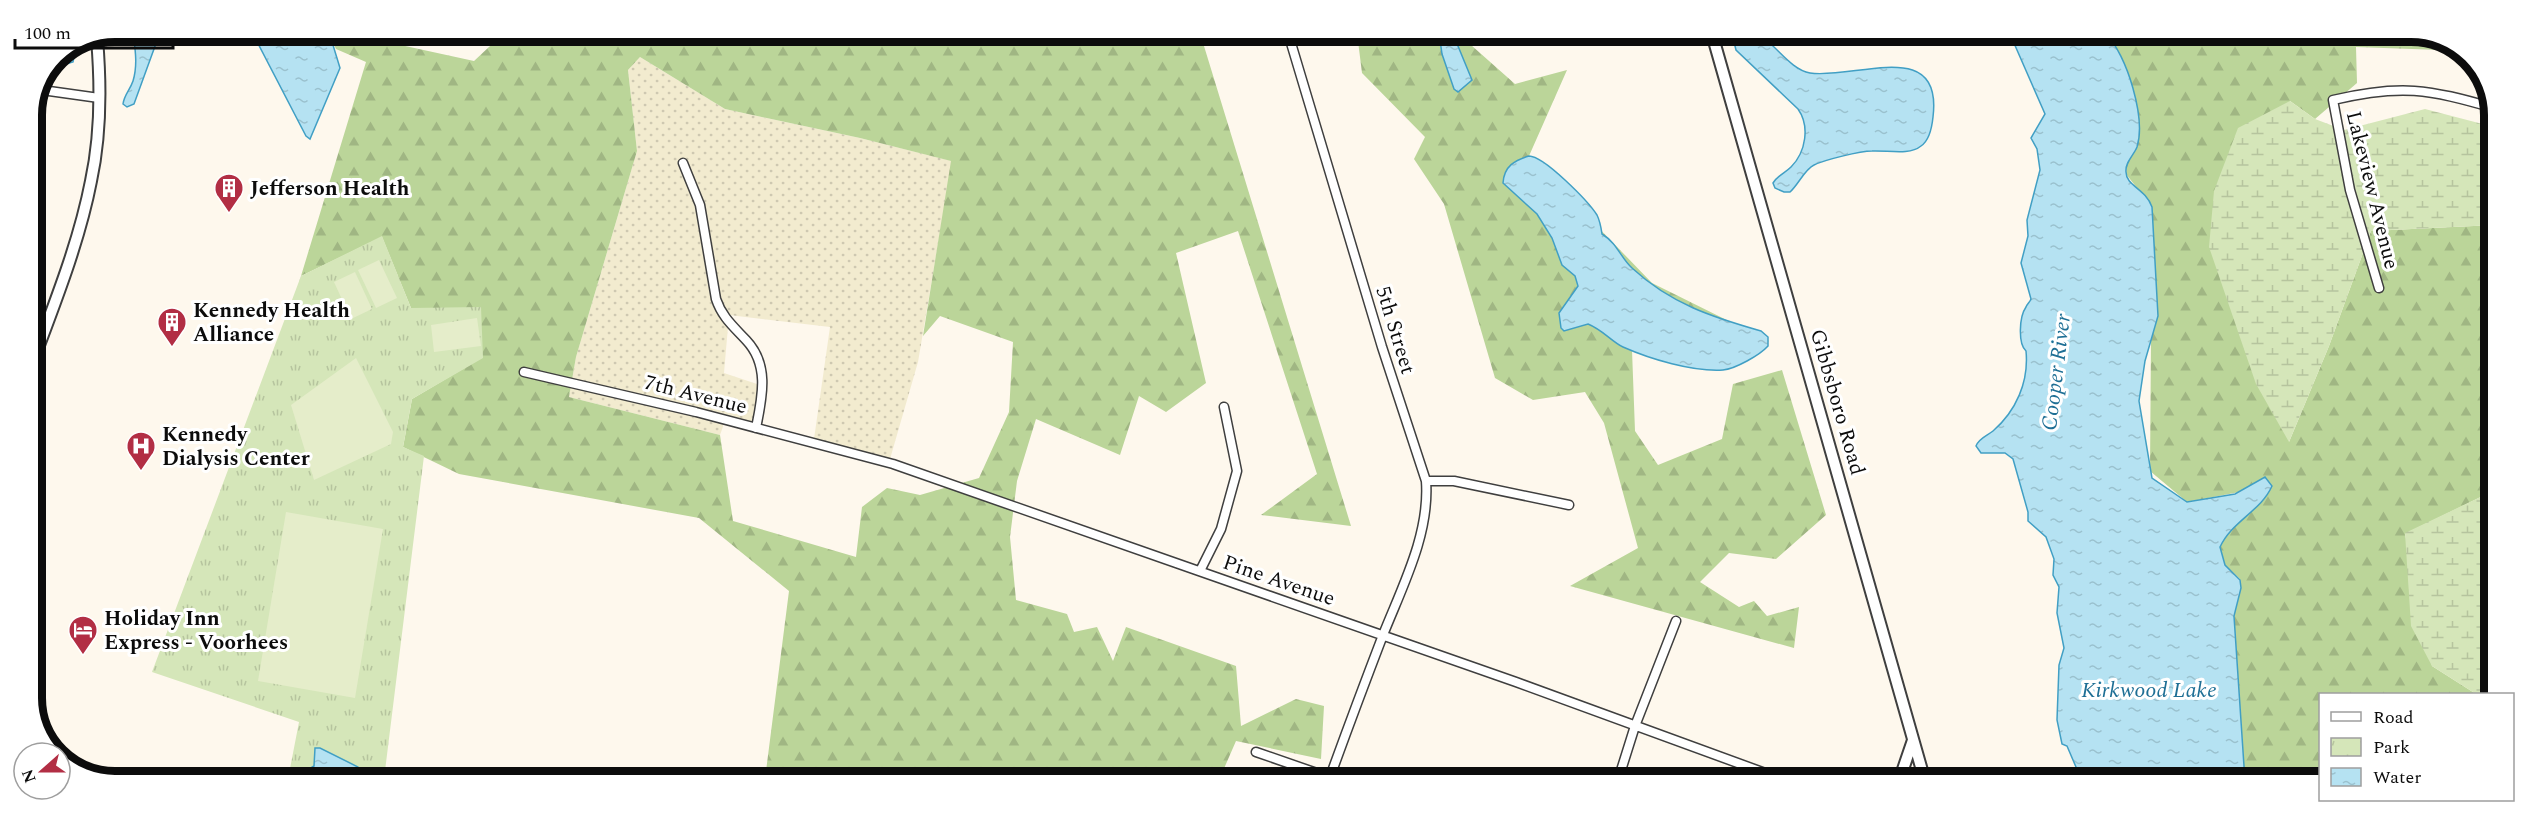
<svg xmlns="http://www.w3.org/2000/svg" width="2526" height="813" viewBox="0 0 2526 813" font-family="Spectral,serif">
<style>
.farmland{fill:url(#farmland-dots)}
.forest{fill:url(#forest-firs);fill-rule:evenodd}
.wetland{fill:url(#wetland-marsh)}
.park{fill:url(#park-tufts)}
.pitch{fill:#e5edca}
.water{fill:url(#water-ripples);stroke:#419fc4;stroke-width:1.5}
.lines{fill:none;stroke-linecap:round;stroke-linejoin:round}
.minor-casing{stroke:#3f3f3f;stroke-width:11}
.tertiary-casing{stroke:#3f3f3f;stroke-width:14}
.minor{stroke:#fff;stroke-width:8}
.tertiary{stroke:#fff;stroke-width:10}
.labels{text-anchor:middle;stroke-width:6;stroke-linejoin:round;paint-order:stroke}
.poi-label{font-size:21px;font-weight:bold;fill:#0c0c0c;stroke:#fff;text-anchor:start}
.street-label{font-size:21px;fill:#0c0c0c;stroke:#fff}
.water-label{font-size:22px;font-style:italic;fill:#1e6f95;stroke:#fff}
.rim{fill:none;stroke:#0c0c0c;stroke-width:8}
</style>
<defs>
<pattern id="farmland-dots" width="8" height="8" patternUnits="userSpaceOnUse" patternTransform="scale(1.5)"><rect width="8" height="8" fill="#f2ebcf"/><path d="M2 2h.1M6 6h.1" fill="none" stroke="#cec8b1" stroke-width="1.8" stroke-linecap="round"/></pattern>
<pattern id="forest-firs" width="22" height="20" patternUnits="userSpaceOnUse" patternTransform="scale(1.5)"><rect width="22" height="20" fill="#bbd599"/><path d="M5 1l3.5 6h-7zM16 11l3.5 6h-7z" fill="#a0b683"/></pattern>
<pattern id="wetland-marsh" width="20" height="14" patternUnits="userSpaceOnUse" patternTransform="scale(1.5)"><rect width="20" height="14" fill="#d5e6b9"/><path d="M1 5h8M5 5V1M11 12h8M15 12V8" fill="none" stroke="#b6c49e"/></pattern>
<pattern id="park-tufts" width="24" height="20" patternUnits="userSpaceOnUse" patternTransform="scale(1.5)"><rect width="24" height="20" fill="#d5e6b9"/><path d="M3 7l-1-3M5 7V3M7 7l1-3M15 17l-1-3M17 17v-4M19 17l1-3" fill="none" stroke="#b6c49e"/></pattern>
<pattern id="water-ripples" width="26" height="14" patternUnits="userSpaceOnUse" patternTransform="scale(1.5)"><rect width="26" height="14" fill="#b5e2f2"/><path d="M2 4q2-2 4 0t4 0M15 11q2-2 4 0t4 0" fill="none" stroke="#9ac1ce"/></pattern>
</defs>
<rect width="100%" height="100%" fill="#fef8ed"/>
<!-- farmland -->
<path class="farmland" d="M640,57L725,109L860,138L952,161L918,362L888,466L813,446L830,327L729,315L724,373L760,385L753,429L725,421L720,435L569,397L576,357L637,151L628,70Z"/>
<!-- forest -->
<path class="forest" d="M328,32H341L474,61L505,32L1200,33L1351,526L1261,515L1317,474L1238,231L1176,253L1206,383L1166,412L1139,396L1120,455L1036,419L1017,481L1010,537L1016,600L1067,614L1074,632L1097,627L1113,661L1126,627L1236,666L1241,726L1296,699L1324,706L1321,759L1236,741L1219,780L765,779L789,591L699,518L459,474L403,447L412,399L483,357L411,308L382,237L301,276L366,62L336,49ZM640,57L725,109L860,138L951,161L923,336L940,316L1013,342L1009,412L979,478L920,495L887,488L862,507L856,557L733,521L720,435L569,397L576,357L637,151L628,70Z
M1357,33H1470L1471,45L1515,84L1567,70L1529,156L1652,283L1769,341L1724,370L1632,350L1635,431L1658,465L1722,439L1733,384L1782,370L1826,515L1776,559L1729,553L1700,582L1739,607L1754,601L1767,616L1799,607L1794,648L1570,586L1638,548L1604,423L1585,392L1533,400L1495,378L1444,204L1414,159L1425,137L1362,73Z
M2103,34H2433L2443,41L2440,50L2356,47L2357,83L2315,119L2290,101L2289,442L2329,346L2371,231L2494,225L2493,491L2405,534L2432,666L2476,694H2320V781H2245L2234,616L2241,588L2240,579L2225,565L2220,547L2226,535L2271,486L2187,502L2150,471L2152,207L2126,174L2133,88Z"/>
<!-- wetland -->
<path class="wetland" d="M2290,101L2315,119L2344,130L2425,109L2494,127V154L2490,175L2494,181V225L2371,231L2329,346L2289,442L2256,384L2209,247L2214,191L2238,128Z
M2493,491L2492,675L2487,676L2484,694H2476L2432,666L2411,626L2405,533Z"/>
<!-- park -->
<path class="park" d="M382,236L411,308L481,307L483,358L412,399L403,447L424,456L384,779H288L299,722L152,672L301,276Z"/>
<!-- pitch -->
<path class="pitch" d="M379,260L397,298L376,308L358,270Z
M355,272L372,309L351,319L334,282Z
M477,318L481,346L434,352L431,325Z
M356,358L393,432L391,444L314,480L291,405Z
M286,512L383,529L355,698L258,681Z"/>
<!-- water -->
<path class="water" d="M133,32H165L158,38L134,104L127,107L123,104C124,95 130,90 133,81C138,65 135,48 133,32Z
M252,32H329L340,68L310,139L306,136Z
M1439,33H1457L1458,46L1472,80L1458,92L1454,89L1442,54Z
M1732,34C1738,34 1748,32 1755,34C1773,39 1788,69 1810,73C1854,80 1943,36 1933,117C1932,127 1930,140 1921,146C1909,156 1887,150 1872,151C1860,151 1824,160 1814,165C1805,169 1798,185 1790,192H1784L1775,188L1773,183C1778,175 1785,173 1791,167C1806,152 1810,126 1798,109L1736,50Z
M2010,34H2106C2127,55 2146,118 2137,147C2134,155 2125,162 2126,172C2126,186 2145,188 2152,207L2158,316L2145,361L2139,401L2152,478L2187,502L2235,494L2265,477L2272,486C2261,511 2232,521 2220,547L2225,565L2240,580L2241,588L2234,616L2245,781H2082L2067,746L2062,744L2057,720L2059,665L2064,648L2057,613L2059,587L2053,575L2054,559L2046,537L2028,521V512L2013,459L2005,453H1981L1976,446C1979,438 1987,436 1993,431C2016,411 2029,382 2026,351C2018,344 2019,317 2026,307C2027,304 2030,302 2031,299L2021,263L2028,236L2027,220L2040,170L2037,149L2031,138L2045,114Z
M76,48L73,62L63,65L57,62L56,56Z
M1529,156C1544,156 1588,201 1597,215C1600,221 1601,227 1602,234C1618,244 1620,257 1632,268C1671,304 1712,317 1761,331L1768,337V346C1760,355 1735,369 1723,370C1693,372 1650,359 1623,347C1612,342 1603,330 1588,324L1564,331L1561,328L1559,313L1578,286L1575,276L1562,265L1552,238L1537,214L1503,183C1504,166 1515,160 1529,156Z
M315,748H320L358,767L364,779H304L309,769L314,766Z"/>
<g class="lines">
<!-- minor casing -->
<g class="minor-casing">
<path id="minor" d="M1288,33L1382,347L1426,481C1430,534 1402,587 1383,635C1365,682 1347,730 1330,777
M42,90L99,98
M683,163L700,205L716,299C722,317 733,326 746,340C770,365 762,398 756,428
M2379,288L2350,190L2333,100C2401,84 2428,89 2494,108
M524,372L696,412L893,464L1516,682L1787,781
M1426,481H1454L1569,505
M1200,571L1221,529L1237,471L1224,407
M1256,752L1337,780
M1618,780L1635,726L1676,621"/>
</g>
<!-- tertiary casing -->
<g class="tertiary-casing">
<path id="tertiary" d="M1712,34L1925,781
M32,364C54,305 79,243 91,181C101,135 101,86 97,39
M1899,781L1913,740"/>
</g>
<!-- minor -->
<use href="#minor" class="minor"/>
<!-- tertiary -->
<use href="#tertiary" class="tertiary"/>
</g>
<!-- icons -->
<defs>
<g id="building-pin" transform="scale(1.5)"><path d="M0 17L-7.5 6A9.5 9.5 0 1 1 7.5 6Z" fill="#b22e44" stroke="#fff"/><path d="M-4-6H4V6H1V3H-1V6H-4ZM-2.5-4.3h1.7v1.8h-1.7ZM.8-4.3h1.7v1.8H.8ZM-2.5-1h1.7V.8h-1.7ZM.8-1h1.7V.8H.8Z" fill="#fff"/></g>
<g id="hospital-pin" transform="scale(1.5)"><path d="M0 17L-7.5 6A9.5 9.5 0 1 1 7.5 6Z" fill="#b22e44" stroke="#fff"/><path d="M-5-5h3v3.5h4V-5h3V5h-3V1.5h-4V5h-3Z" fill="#fff"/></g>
<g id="hotel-pin" transform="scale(1.5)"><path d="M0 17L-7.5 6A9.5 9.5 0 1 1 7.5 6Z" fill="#b22e44" stroke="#fff"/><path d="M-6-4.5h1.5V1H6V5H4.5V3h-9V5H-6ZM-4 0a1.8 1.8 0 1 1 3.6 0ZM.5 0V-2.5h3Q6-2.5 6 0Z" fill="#fff"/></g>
</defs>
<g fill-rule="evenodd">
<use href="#building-pin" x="229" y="188"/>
<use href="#building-pin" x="172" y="322"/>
<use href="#hospital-pin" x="141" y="446"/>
<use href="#hotel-pin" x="83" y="630"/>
</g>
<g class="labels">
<!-- poi labels -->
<g class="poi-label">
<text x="250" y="195">Jefferson Health</text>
<text x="193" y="317">Kennedy Health<tspan x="193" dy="24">Alliance</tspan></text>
<text x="162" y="441">Kennedy<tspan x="162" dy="24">Dialysis Center</tspan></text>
<text x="104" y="625">Holiday Inn<tspan x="104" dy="24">Express - Voorhees</tspan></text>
</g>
<!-- street labels -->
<g class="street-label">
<text transform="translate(2373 190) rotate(76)" y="7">Lakeview Avenue</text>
<text transform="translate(1396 330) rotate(73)" y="7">5th Street</text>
<text transform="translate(696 394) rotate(14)" y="7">7th Avenue</text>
<text transform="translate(1838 402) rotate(74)" y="7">Gibbsboro Road</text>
<text transform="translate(1279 580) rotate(19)" y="7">Pine Avenue</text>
</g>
<!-- water labels -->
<g class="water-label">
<text transform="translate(2055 372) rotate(-83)" y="8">Cooper River</text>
<text x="2149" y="697">Kirkwood Lake</text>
</g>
</g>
<!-- crop -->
<path d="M0 0H2526V813H0ZM115 42H2411A73 73 0 0 1 2484 115V698A73 73 0 0 1 2411 771H115A73 73 0 0 1 42 698V115A73 73 0 0 1 115 42Z" fill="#fff" fill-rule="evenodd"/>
<path class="rim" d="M115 42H2411A73 73 0 0 1 2484 115V698A73 73 0 0 1 2411 771H115A73 73 0 0 1 42 698V115A73 73 0 0 1 115 42Z"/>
<!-- legend -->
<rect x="2319" y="693" width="195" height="108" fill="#ffffff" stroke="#9e9e9e" stroke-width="1.5"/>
<rect x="2331" y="712" width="30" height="9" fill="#ffffff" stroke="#9e9e9e" stroke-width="1.5"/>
<text x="2373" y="723" font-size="18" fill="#0c0c0c">Road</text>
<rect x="2331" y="738" width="30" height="18" fill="url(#park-tufts)" stroke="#9e9e9e" stroke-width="1.5"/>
<text x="2373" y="753" font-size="18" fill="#0c0c0c">Park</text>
<rect x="2331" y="768" width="30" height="18" fill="url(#water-ripples)" stroke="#9e9e9e" stroke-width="1.5"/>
<text x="2373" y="783" font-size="18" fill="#0c0c0c">Water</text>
<!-- north arrow -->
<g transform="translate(42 771) rotate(249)"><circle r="28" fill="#ffffff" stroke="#9e9e9e" stroke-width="1.5"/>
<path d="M0-4.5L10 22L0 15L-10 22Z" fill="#b22e44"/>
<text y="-9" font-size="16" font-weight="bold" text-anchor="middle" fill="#0c0c0c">N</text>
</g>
<!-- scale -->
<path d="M15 39v9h158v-9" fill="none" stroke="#0c0c0c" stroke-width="3"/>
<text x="24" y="39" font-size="18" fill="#0c0c0c" stroke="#ffffff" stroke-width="4.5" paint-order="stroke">100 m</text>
</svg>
